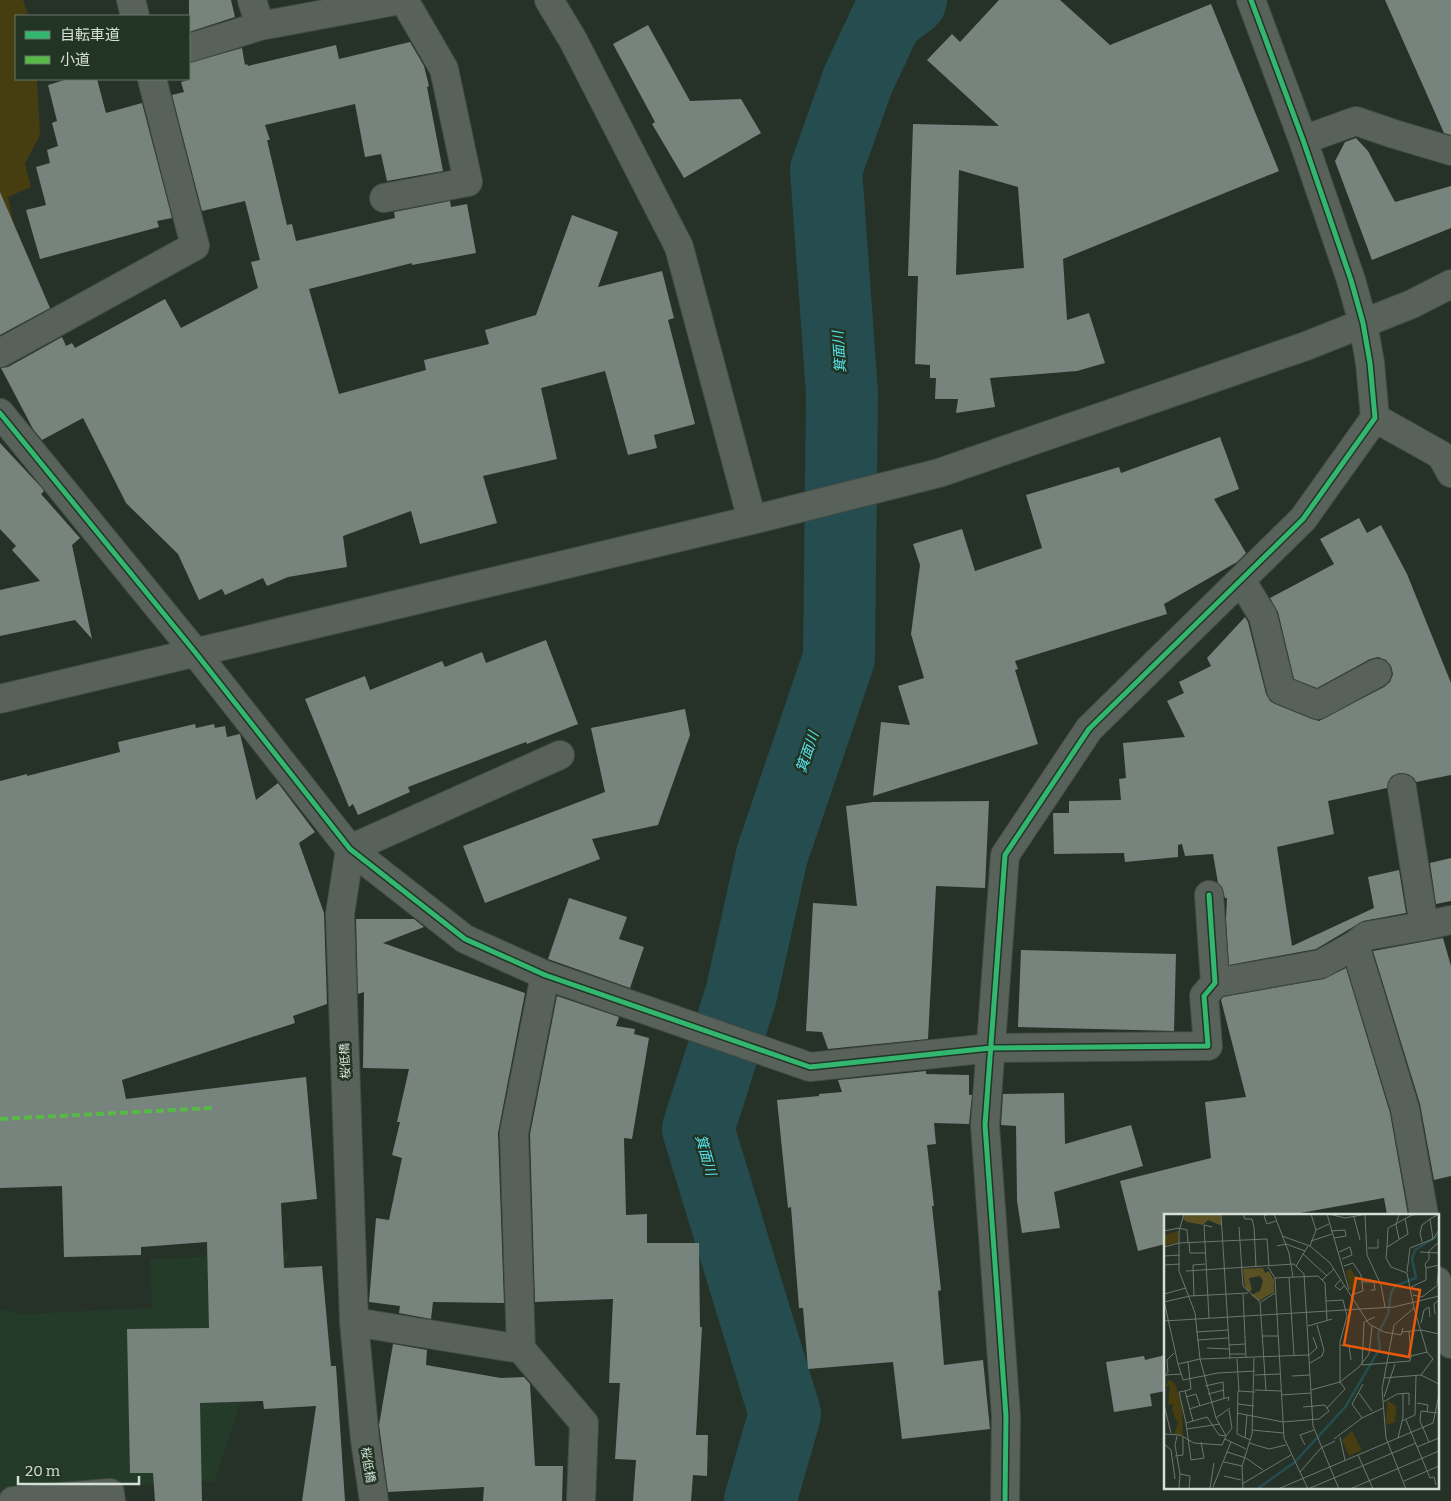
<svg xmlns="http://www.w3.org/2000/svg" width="1451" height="1501" viewBox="0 0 1451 1501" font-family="Bitter,'Noto Sans JP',serif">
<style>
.built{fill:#253b29}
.green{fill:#463e10}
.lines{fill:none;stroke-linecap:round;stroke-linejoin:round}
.river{stroke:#254d4f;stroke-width:72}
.building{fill:#77837d;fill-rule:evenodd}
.minor-casing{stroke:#434c44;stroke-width:30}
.tertiary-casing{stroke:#434c44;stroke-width:30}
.minor{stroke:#59625a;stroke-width:28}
.tertiary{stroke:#59625a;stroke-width:28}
.quiet{stroke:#58b947;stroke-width:4;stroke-dasharray:8 4;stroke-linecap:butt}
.cycleway-casing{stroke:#223525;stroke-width:8}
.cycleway{stroke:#33b770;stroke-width:5}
.labels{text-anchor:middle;stroke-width:5;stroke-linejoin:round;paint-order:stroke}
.street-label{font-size:12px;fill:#d4e0d6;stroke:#223525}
.water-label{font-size:14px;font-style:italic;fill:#58e5ef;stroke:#223525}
.inset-river{fill:none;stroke:#254d4f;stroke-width:2.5}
.inset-road{fill:none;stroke:#6c776e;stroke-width:1}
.view{fill:#e8590c;fill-opacity:0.15;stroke:#e8590c;stroke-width:2.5}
.inset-edge{fill:none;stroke:#d4e0d6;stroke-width:2.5}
</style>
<rect width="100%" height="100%" fill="#263128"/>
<!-- built -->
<path class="built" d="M289,1253L215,1481L0,1493V1309L22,1314L152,1308L150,1259Z"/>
<!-- green -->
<path class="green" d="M0,0H23L29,16H16V79H37L40,135L25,164L31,187L8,197L14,226L0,232Z"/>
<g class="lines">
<!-- river -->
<path class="river" d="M760,1501L785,1414L698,1129L741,995L772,855L839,658L842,393L826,170L858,80L887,18L911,0"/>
</g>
<!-- building -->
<path class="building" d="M189,0H231L235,17L189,32Z
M999,0H1060L1110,45L1211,4L1279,171L1063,259L1067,320L1089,313L1105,363L1077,371L990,378L995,407L956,413L958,399H935L936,378H930V365L915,364L918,276H908L913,124L999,126L927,60L952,34L960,42ZM959,170L1018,187L1024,268L956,275Z
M1385,0H1451V135L1444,133Z
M648,25L690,101L741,99L761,133L684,178L652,124L655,122L613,44Z
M410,42L424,66L429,86L427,87L443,171L387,181L381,154L365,157L355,104L265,125L270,140H267L287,225L292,224L296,241L395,218L394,212L450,201L451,207L467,204L476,253L412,265V263L309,289L339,394L426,370L424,360L489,344L485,330L536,315L572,215L618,232L598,287L662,271L674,318L668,320L695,424L654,435L657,448L628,455L605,371L541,388L557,459L483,476L497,523L420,544L411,511L343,536L347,567L288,577L267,586L263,578L225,595L222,589L199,600L178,554L126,503L83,418L42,440L33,429L1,368L8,367L62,337L66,346L72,343L75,348L165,299L181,328L258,288L251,262L260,260L245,201L202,211L172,95L184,92L181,82L189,80V63L242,48L245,65L247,64L248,66L336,45L339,59Z
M68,79H97L106,113L142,103L172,218L157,221L159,227L40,259L26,210L46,205L36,167L50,163L47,150L58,146L52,123L57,121L48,85Z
M1356,138L1368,151L1395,202L1451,186V228L1372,260L1335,161L1345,142Z
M0,192L50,308L0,335Z
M1220,437L1239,489L1214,499L1246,553L1237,562L1164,604L1167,614L1015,661L1018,669L1015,670L1038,744L873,796L881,722L910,725L898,686L924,678L911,634L920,565L913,544L962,529L975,571L1042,548L1026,495L1119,467L1121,473Z
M0,443L41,487L44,491L41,494L80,538L72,545L92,639L75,620L0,636V590L40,581L12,550L16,546L0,529Z
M1359,518L1367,533L1381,525L1407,574L1451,683V775L1416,782L1414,778L1408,774L1399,773L1392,776L1388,782L1387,788L1328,801L1334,834L1277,847L1292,946L1374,908L1368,877L1399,870L1406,913L1363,921L1316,949L1229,965L1226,919L1227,898H1225L1222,887L1218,883L1213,854L1185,856L1182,844L1178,845V857L1125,862L1124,853L1054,854L1053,813H1069V801L1121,800L1119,779L1126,778L1123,743L1185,737L1167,701L1184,693L1179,682L1211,666L1207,658L1245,617L1248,622L1266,694L1270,701L1275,704L1312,719L1319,721L1384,687L1390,682L1393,674L1391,666L1386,660L1378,657L1370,659L1317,688L1294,679L1278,612L1270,598L1334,564L1320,539Z
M546,640L578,724L527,744L526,742L408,787L410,792L358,815L353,804L349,807L305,699L365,676L370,690L442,661L445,667L482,652L486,663Z
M685,709L690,735L658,825L592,839L600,859L485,903L463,846L605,792L591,728Z
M195,724L196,728L214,724L215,728L225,726L227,737L240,734L256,800L278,783L315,832L299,843L324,913L327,1004L293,1016L295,1023L122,1080L126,1099L306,1077L317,1199L281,1203L284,1268L322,1266L331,1366H336L345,1501H302L316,1406L264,1409L263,1401L200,1403L202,1501H155L153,1473H130L127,1329L209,1328L207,1242L141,1247V1255L64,1257L62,1186L0,1188V781L27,774V776L120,752L118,742Z
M989,801L985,888L936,886L928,1039L828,1049L822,1032L806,1031L813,903L857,906L846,806L873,802Z
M1451,858V901L1436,904L1430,863Z
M569,898L627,917L619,939L644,947L630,988L548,959Z
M356,919H414L424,927L383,943L525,993L498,1133L504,1303L433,1302L431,1319L399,1313L400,1306L369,1302L376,1218L389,1220L402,1158L392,1155L400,1122H397L409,1069L363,1068L364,992L358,994Z
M1443,938L1451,966V1176L1434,1180L1420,1104L1373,951Z
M1021,950L1176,954L1174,1031L1018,1027Z
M1346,968L1390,1113L1408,1215H1387L1384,1198L1289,1215H1165V1244L1138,1251L1120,1181L1211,1158L1205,1102L1246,1097L1221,1000L1223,997L1324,979Z
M557,996L619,1017L616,1026L635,1029L634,1034L649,1038L632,1139L624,1138L626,1215L647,1214V1243H699L700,1327H702L696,1435H708L707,1476L693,1475L691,1501H633L636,1460L615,1459L620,1383H609L613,1299L535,1302L530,1134Z
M926,1071V1074L969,1075V1095H972L969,1124L934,1123L936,1144L927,1145L934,1206H932L941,1290L938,1291L944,1365L983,1360L990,1429L902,1439L893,1362L808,1369L803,1308H799L791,1207L788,1208L777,1100L819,1096V1094L842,1092L838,1080Z
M1064,1093L1065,1144L1131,1125L1143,1166L1054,1192L1060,1228L1022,1233L1017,1201L1016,1126L1001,1125L1003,1094Z
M393,1344L427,1350L426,1365L501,1378L524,1377L530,1384L535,1466H563L562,1501H483L484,1487L388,1492L379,1425Z
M1165,1355V1391L1150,1394L1152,1406L1114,1412L1106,1362L1144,1356L1145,1360Z"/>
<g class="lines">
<!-- minor casing -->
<g class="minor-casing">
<path id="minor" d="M131,0L135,16
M252,0L260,26
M549,0L573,40L679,247L752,520
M189,48L260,26L400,0
M1303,140L1356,121L1394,134L1451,151
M384,198L468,182L444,69L404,0
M0,353L195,246L152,79
M0,413L195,652L350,849L465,939L545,975L810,1067L991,1048L1208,1046L1204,996L1215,983L1209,895
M1375,418L1441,455L1451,473
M1241,580L1263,616L1281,690L1318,705L1377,673
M1402,788L1424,926
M1355,945L1405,1109L1424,1215
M545,975L514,1133L521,1349L584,1423L581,1501
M1215,983L1321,964L1355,945L1366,936L1424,926L1451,920
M1437,1281L1451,1344
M354,1322L521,1349
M13,1501L110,1493L111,1501
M374,1501L365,1440L354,1322L340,914L350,849L560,755
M1005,1501L1006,1416L985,1125L1005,855L1089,729L1303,519L1375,418L1370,363L1363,323L1351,280L1303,140L1251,0"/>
</g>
<!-- tertiary casing -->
<g class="tertiary-casing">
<path id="tertiary" d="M0,699L752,520L939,473L1306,346L1412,304L1451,284"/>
</g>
<!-- minor -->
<use href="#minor" class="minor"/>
<!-- tertiary -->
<use href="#tertiary" class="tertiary"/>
<!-- quiet -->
<path class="quiet" d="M0,1119L213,1108"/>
<!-- cycleway casing -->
<g class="cycleway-casing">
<path id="cycleway" d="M0,413L195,652L350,849L465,939L545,975L810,1067L991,1048L1208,1046L1204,996L1215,983L1209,895
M1005,1501L1006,1416L985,1125L1005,855L1089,729L1303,519L1375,418L1370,363L1363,323L1351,280L1303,140L1251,0"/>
</g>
<!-- cycleway -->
<use href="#cycleway" class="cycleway"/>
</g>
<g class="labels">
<!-- street labels -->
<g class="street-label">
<text transform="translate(345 1061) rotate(-92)" y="4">桜低橋</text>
<text transform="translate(368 1465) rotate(81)" y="4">桜低橋</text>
</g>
<!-- water labels -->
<g class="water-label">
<text transform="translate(839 352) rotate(-94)" y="5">箕面川</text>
<text transform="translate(807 752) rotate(-71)" y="5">箕面川</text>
<text transform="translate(706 1155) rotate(74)" y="5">箕面川</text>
</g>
</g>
<!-- overview -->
<g transform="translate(1164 1214)">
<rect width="275" height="275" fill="#263128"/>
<path d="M14,17L15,28L0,32V21ZM187,55L193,66L191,75L186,76L182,57ZM5,166L11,169L18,192L19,223L10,220L14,209L8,197L9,190L4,191L6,172H1ZM223,186L232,192V197L231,208L222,211ZM188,217L198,236L185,242L178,226Z" fill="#463e10"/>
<path d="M20,0H56L58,12L44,6L39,11L23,8L19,5ZM99,54L101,59L105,57L110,66V78L95,87L87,81L96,77L99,67L96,62L85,64L88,76L85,78L81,73L79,55Z" fill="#5a5124"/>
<path class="inset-river" d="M93,275L131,248L182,192L216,134L214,120L224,100L227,79L231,72L252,64L248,45L251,36L275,21"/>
<path class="inset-road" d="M20,0L15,17V57L31,99L36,145L145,141L153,134L149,123M57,0L66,145M79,0L81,5H88L90,13L92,53M105,0L100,2L103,10L112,7M110,0L125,39L129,63M147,0L152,16M163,0L185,76M165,0L181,4L203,0M235,0L232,11L235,25M201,1L203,41L217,71L221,93M190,3L196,26M241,4L244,20L223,33L222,44L227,53L243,59L250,94L230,111L218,175L222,224L242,275M75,13L79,72L96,88L102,177M0,17L15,14L23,16L24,29M167,17L181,16L182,22L170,24M118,22L146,32L166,49L205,110L220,118L237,121L239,114M269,25L266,5L275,0M147,27L168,20M258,28L256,19L258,11L266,5M25,29L26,39H41M113,32L122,30L141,37M146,32L152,16L165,10M0,33L15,29L103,25L105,52M223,33L224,14L248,1L258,0M204,34H214V25M175,38L186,33L188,41L178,45M256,38L275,39M139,40L163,62M0,42L16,41M0,51L16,50M132,52L144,32M180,52L189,49L197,61L199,77L187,81M104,53L111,64L120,224L144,275M262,54L261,50L265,45V37L275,28M22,57L130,50L140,60L149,212L175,275M243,58L246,34L269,25L275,16M111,64L154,62L161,69L163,106M125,64L130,141M177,65L171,72L176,76L181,71M158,66L170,55M198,68H210L211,76H207M273,70L275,52M247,73L262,66V54L275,51M0,80L22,74M79,80L82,144M249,81L258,83L275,70M30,82L29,51L41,50M0,87L14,150L36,145L52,204L62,222L58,231L30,229L16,221L0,220M162,87L179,86L183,102L176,128V168L181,175L163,194M0,88L26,82L84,79M97,88L111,79M250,94L263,138L269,145L257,161M271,100L270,90L275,86M211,103L200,108L198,151L246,147L247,142L263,138M45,104L40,11L48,13M0,107L230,93L275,82M257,109L260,96L265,93L266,103M144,112L168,105M245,117L247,142M32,118L64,116M238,118L257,116L275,120M98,122H114M33,126L64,124M65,131L81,130M176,131L185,132L187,146M43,134L65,135M65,140H81M73,145L75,177M24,148L27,175L21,177L29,207M146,149L158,142L160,136L153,111M14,150L19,166L54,159L91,157M2,161L17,160M91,161L116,160M128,162L146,161M0,163L4,158L3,146L10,139M220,164L257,161L275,170M41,172L59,168L60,185M91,176L117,177M147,176L176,168L195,153L205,140L208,112M21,177L15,178L22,209M195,179L208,197M44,180L60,176M117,181L147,179M22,183L32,180L36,192M220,183L231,150M219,188L233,180L245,179V191M253,189L264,191L263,198M74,190L90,192M0,191L7,219M25,195L65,183L64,187M257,197L256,207L265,228M257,197L273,199M73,199L119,208L155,205L165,197L161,191L139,193M52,204L66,194M198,204L188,190L199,170M242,206L266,264L270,263L272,271M238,207L251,201L252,161M23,215L56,210M88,216L119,219M13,222L11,231L16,260L15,275M176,223L181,246M81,224L83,201M234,224L239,203V180M61,225L82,235M170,225L198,204L219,194M86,226L73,220L74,177L91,178M37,228L40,244L27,246L22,209L43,203L55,221L62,222L68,214L65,196M85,229L105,235L122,231M0,230L7,236L11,265M141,231L136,221L150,216M253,233L275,224M63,238L82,244L99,256M194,241L209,275M11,242L19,241V223M60,248L78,252M136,258L157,234L171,227M16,260L26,262L25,275M60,262L77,266M240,267L275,252M78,270L127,241M49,273L67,228M46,274L50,249M79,275L78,252L88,220L90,144M114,275L269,209L275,181M144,275L252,229M186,275L275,237"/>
<path class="view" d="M192,64L256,76L245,143L180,131Z"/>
<rect width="275" height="275" class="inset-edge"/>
</g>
<!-- legend -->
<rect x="15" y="15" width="175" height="65" fill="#223525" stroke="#69796c"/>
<rect x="25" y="31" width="25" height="8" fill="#33b770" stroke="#69796c"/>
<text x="60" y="40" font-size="15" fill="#d4e0d6">自転車道</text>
<rect x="25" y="56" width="25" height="8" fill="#58b947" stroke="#69796c"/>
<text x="60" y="65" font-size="15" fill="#d4e0d6">小道</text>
<!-- scale -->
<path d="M18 1476v8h121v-8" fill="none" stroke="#d4e0d6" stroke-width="2.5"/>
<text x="25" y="1476" font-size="15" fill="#d4e0d6" stroke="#223525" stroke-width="4" paint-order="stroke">20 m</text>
</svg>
